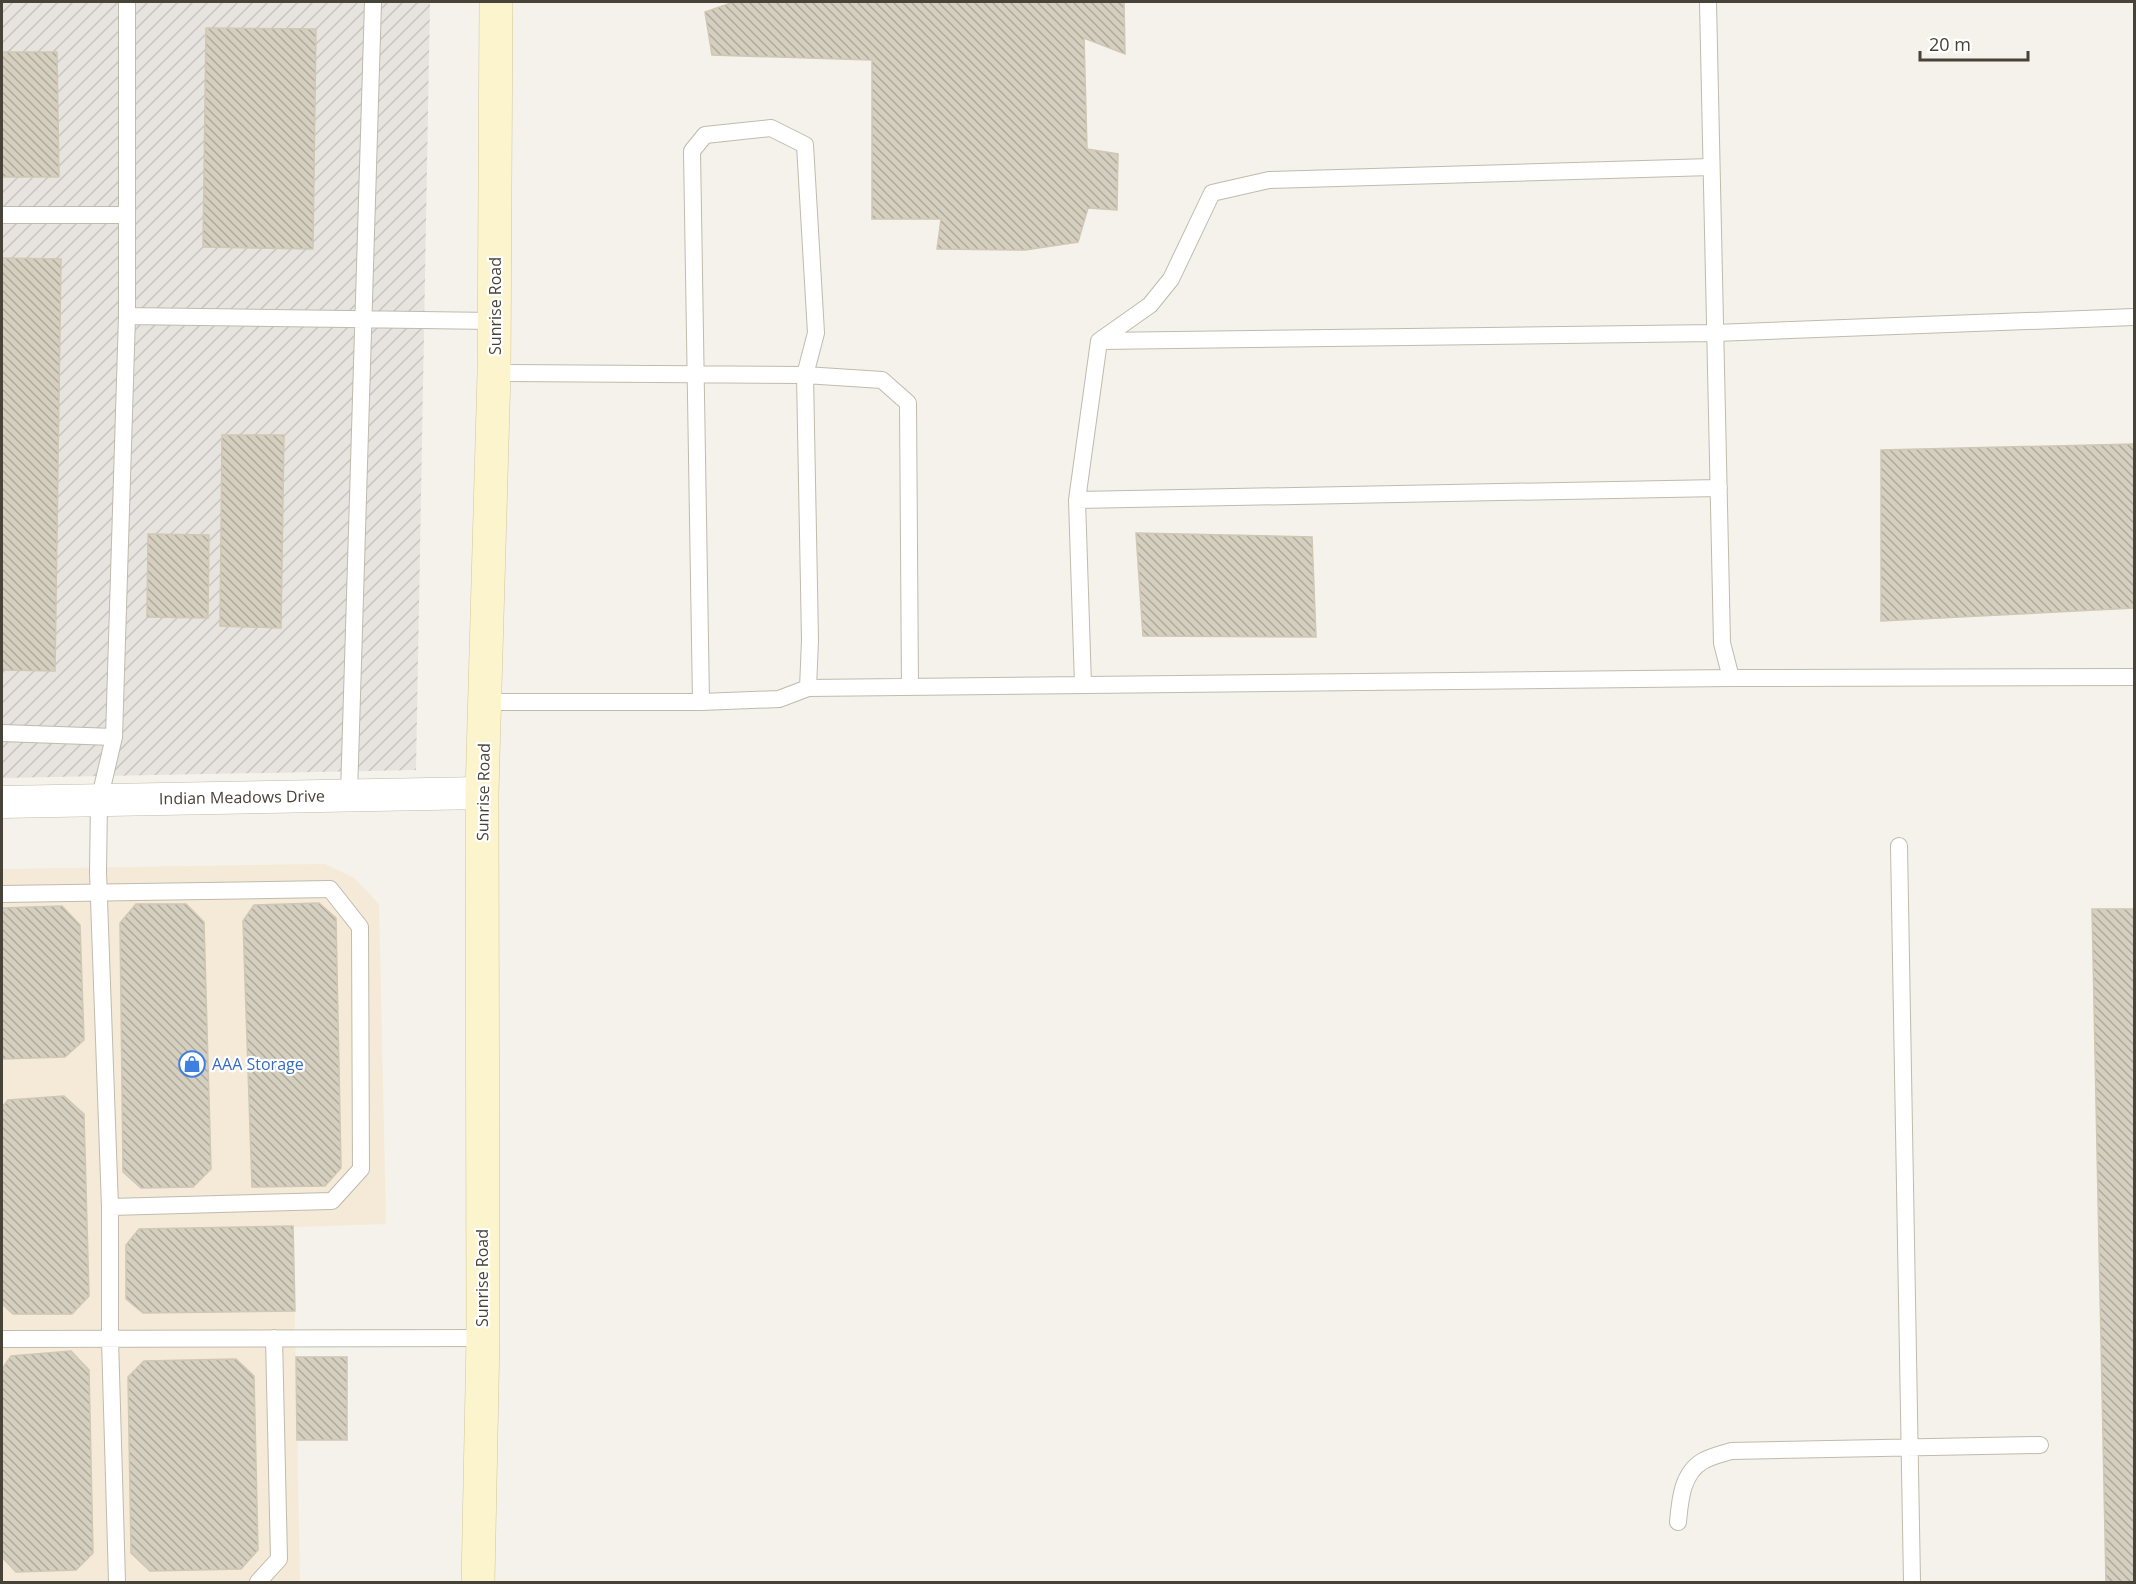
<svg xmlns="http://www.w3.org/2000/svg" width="2136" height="1584" viewBox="0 0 2136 1584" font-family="'Open Sans',sans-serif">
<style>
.commercial{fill:#f4ead7}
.industrial{fill:url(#industrial-furrows)}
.building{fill:url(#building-back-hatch);stroke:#d0c7b4;stroke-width:1.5}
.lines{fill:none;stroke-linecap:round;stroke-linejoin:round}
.service-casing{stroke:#bfbbad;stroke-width:18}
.minor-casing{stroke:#bfbbad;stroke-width:33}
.secondary-casing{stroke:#d1c79d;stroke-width:34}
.service{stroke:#fff;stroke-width:16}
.minor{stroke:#fff;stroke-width:32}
.secondary{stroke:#fcf4cd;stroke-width:33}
.labels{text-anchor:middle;stroke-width:4.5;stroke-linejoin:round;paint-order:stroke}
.street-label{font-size:16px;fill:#484339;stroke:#fff}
.shop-label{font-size:16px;fill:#366cbe;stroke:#fff;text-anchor:start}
</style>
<defs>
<pattern id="industrial-furrows" width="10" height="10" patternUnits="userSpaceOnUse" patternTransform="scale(1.5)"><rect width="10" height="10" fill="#e7e4df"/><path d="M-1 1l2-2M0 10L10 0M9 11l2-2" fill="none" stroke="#c8c5c0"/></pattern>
<pattern id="building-back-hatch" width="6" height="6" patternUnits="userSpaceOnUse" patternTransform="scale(1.5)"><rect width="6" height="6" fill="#d5cfc0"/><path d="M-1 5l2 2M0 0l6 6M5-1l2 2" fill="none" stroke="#afaa9d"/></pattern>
</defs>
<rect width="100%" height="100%" fill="#f4f2ea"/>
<!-- commercial -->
<path class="commercial" d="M325,864L354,878L379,904L386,1224L293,1227L300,1582H2V869Z"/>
<!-- industrial -->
<path class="industrial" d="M2,2H430L416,770L2,778Z"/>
<!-- building -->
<path class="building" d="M734,2H1124L1125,54L1084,38L1087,149L1118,154L1117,210L1088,208L1078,242L1025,250L937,249L941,219H872V60L712,55L705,12Z
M206,28L316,29L313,249L203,247Z
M2,52H57L59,177H2Z
M2,258L61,259L55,671L2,670Z
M222,435H284L281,628L220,626Z
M2134,444V608L1881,621V450Z
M1136,533L1312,537L1316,637L1143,636Z
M148,534L209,535L208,618L147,617Z
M319,903L336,918L341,1168L325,1186L252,1187L243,921L254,905Z
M136,904H186L204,922L211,1169L193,1187L141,1188L123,1172L120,923Z
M62,906L80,925L84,1040L65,1057L2,1059V908Z
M2092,909H2134V1582H2106Z
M64,1096L84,1114L89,1296L72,1314H13L2,1304V1107L8,1100Z
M293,1226L295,1311L143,1313L126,1299V1245L139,1229Z
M71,1351L89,1370L93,1553L76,1570L16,1572L2,1557V1369L11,1356Z
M296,1357H347V1440H297Z
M236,1359L254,1376L258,1550L241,1569L150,1571L131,1553L128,1377L144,1361Z"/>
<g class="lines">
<!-- service casing -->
<g class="service-casing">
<path id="service" d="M127,2V316
M2,215H127
M1099,341L1715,333L2134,317
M494,373C598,373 702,374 805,375L816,333L805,145L771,128L705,135L692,151L701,702
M1077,500L1719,488
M1731,678L2134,677
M1083,685L1077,500L1099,341L1150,305L1171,279L1212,193L1269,180L1711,167
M808,688L1731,678L1722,643L1708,2
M484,702H701L779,699L808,688L810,640L805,375L882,380L908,403L910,687
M2,733L114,737
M349,794L373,2
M1899,846L1912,1582
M2,894L330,889L360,927L361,1169L332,1201L110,1207V1339L117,1582
M110,1207L98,872L99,801L114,737L127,316L494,321
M2,1339L483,1338
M1678,1522C1680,1500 1682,1473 1703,1461C1712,1456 1722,1454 1731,1451L2040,1445
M258,1582L279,1559L274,1338"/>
</g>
<!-- minor casing -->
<g class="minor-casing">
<path id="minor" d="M2,802L482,793"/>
</g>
<!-- secondary casing -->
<g class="secondary-casing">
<path id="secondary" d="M478,1582L483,1338L482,793L494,373L496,2"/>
</g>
<!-- service -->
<use href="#service" class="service"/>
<!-- minor -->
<use href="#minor" class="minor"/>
<!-- secondary -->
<use href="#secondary" class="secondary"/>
</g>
<!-- icons -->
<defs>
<g id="shop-ring" transform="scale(1.35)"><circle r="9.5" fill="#fff" stroke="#3f7fe0" stroke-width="1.5"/><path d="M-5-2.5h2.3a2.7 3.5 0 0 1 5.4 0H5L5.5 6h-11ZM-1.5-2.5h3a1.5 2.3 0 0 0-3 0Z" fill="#3f7fe0"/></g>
</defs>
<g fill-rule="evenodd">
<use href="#shop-ring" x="192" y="1064"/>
</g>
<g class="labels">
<!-- street labels -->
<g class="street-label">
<text transform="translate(495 306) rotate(-90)" y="6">Sunrise Road</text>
<text transform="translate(483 792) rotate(-89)" y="6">Sunrise Road</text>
<text transform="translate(242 797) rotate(-1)" y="6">Indian Meadows Drive</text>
<text transform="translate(482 1278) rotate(-90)" y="6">Sunrise Road</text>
</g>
<!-- shop labels -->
<g class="shop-label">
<text x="212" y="1070">AAA Storage</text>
</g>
</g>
<!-- border -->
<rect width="2136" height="1584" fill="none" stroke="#484339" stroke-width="6"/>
<!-- scale -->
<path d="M1920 51v9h108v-9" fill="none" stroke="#484339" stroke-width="3"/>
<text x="1929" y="51" font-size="18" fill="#484339" stroke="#ffffff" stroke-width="4.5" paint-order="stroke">20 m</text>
</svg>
